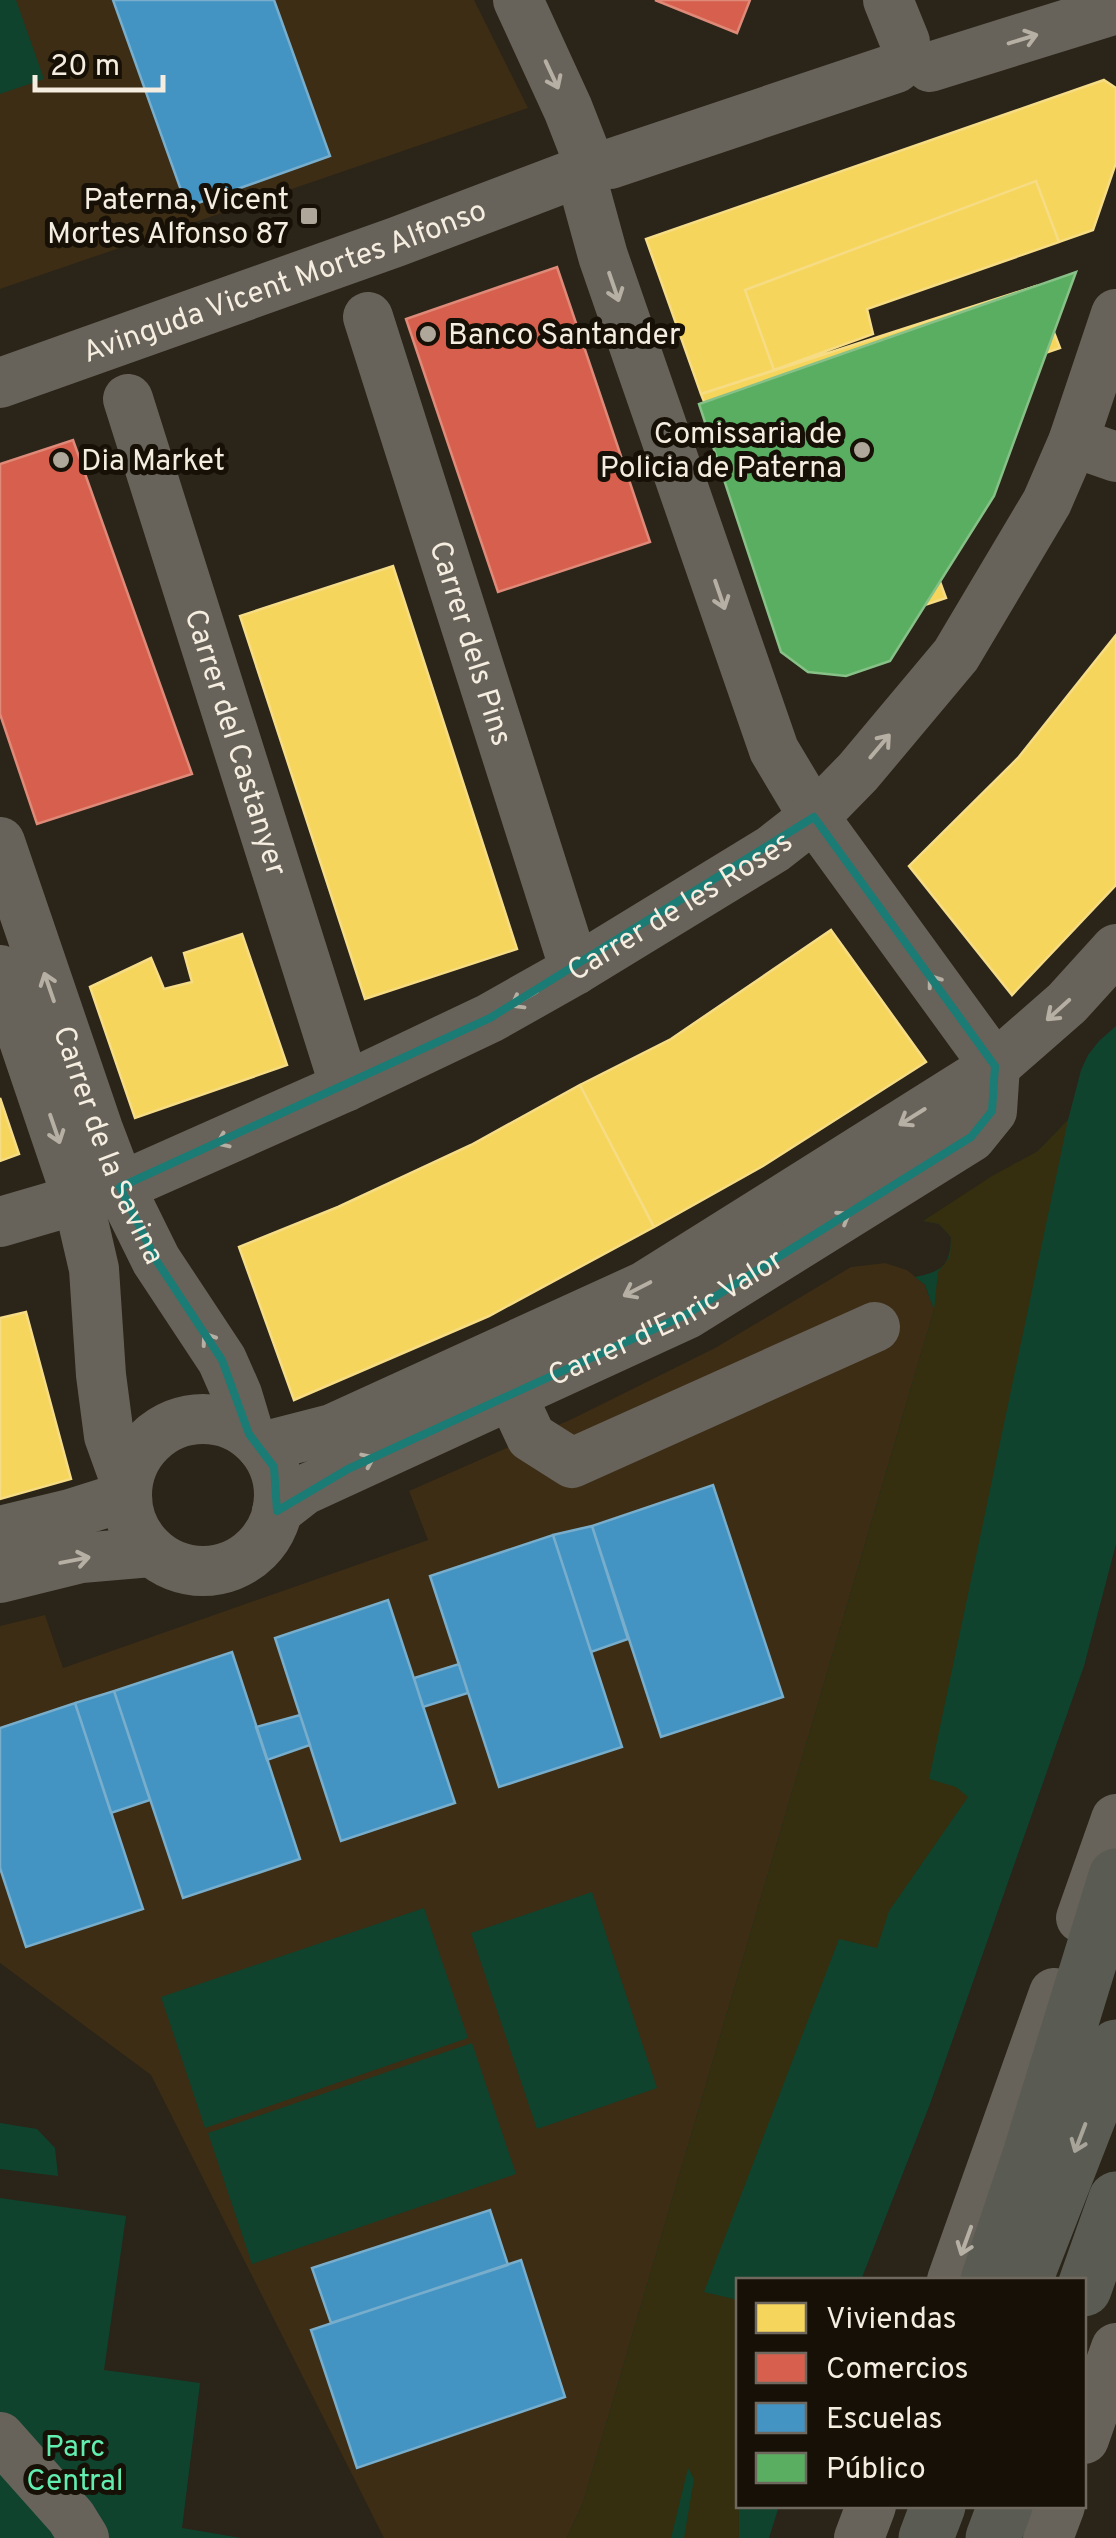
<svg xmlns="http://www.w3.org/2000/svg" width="1116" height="2538" viewBox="0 0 1116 2538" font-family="Overpass,sans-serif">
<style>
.built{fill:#3c2d14}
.green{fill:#10432d}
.sand{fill:#352e0f}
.homes{fill:#f6d55c;stroke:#f6dc84;stroke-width:2.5}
.shops{fill:#d6604d;stroke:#df8a79;stroke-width:2.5}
.schools{fill:#4393c3;stroke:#78aecc;stroke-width:2.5}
.public{fill:#5aae61;stroke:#88c187;stroke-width:2.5}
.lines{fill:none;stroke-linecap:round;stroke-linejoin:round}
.minor{stroke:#68635a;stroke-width:50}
.major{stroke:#5a5c54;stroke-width:55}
.oneway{stroke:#b6afa4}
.oneway2{stroke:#a8a49a}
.marked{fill:none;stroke:#1a7c74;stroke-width:8;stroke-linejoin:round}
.poi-dot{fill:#aea79a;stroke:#161007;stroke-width:4}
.labels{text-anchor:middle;stroke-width:10;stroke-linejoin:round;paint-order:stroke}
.poi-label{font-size:30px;fill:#f5ede0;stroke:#161007;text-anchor:end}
.street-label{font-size:30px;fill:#f5ede0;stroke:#161007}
.park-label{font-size:30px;fill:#61eeaf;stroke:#161007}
</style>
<rect width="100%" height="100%" fill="#2a2419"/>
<!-- built -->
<path class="built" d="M0,0H474L528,108L0,289Z
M885,1263L907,1270L925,1285L934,1310L583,2503L567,2538H384L151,2075L0,1963V1626L45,1615L63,1668L428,1540L409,1491L572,1419L715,1348L851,1267Z"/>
<!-- green -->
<path class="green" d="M0,0H16L44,79L0,94Z
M1116,1026V1544L1084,1666L930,2104L861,2280H738V2506H779L769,2538H567L583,2503L934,1310L925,1285L915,1277C943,1271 950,1266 951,1237L939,1224L923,1221L1038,1151L1068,1120L1081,1070L1088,1055L1099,1041Z
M592,1892L657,2088L537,2129L471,1933Z
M424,1908L468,2038L205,2128L161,1997Z
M472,2043L516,2174L252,2264L208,2133Z
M0,2123L37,2129L55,2148L58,2176L0,2169Z
M0,2198L126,2216L104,2370L200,2383L182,2528L241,2538H0Z"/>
<!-- sand -->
<path class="sand" d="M1068,1120L929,1779L956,1787L968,1797L889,1911L877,1948L839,1939L704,2292L734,2299L738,2303L739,2538H684L694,2479L688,2468L671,2538H567L583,2503L934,1310L938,1272L950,1257L951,1237L939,1224L923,1221L992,1176L1038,1151Z"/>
<!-- homes -->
<path class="homes" d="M1104,80L1116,88V163L1093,230L1059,242L1036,181L745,290L774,370L701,394L646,239Z
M1036,181L1059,242L867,309L873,334L774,370L745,290Z
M1036,286L1060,348L728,461L701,394Z
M885,426L897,465L867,478L903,598L851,614L797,460Z
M792,439L797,460L851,614L786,638L727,458Z
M897,465L946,598L910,610L867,478Z
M393,566L517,949L365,999L240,616Z
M1116,635V885L1012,995L909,866L1018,758Z
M831,930L926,1062L763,1166L654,1227L580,1085L671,1039Z
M242,934L287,1065L135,1118L90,987L151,958L164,989L192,982L184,953Z
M580,1085L654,1227L489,1316L294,1400L239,1247L338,1207L471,1145Z
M0,1098L19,1154L0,1161Z
M26,1312L71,1479L0,1499V1318Z"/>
<!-- shops -->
<path class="shops" d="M655,0H750L737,33Z
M557,267L650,542L498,592L406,319Z
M73,440L192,774L37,824L0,714V464Z"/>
<!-- schools -->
<path class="schools" d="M113,0H274L330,156L187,207Z
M713,1485L783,1697L661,1737L592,1526Z
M592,1526L628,1639L591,1652L553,1535Z
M553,1535L622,1747L499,1787L430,1576Z
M388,1600L455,1803L341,1841L275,1638Z
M232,1652L300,1859L183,1898L114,1691Z
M459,1664L468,1693L423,1707L414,1678Z
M114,1691L150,1800L111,1813L75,1703Z
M75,1703L143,1909L26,1947L0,1868V1728Z
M300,1715L310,1745L267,1760L256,1727Z
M490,2210L508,2265L331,2323L312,2268Z
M521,2260L565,2397L357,2468L311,2330Z"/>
<!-- public -->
<path class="public" d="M1076,272L994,496L890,661L846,676L808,672L781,652L699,404Z"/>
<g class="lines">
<!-- minor -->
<g class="minor">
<path d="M518,0L568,109L584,150"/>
<path d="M888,0L905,42"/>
<path d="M930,67L1116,9"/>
<path d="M610,164L896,68"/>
<path d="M586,194L603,256L774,750L814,817L995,1066"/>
<path id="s1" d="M368,317L575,970"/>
<path id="s2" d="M0,383L396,242L567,177"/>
<path id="s3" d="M128,399L345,1087"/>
<path d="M1073,442L1116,457"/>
<path id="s4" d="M0,842L98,1129L120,1187L156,1260L222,1360L237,1394L249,1434"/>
<path d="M0,970L78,1200L94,1269L101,1375L109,1436L127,1486"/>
<path id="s5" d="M0,1222L120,1187L345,1087L490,1018L575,970L773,849L814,817L858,772L956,655L1047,502L1073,442L1116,314"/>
<path d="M511,1394L531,1437L572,1463L875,1327"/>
<circle cx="203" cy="1495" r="76"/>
<path d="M262,1447L332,1429L645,1286L995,1066L1067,1003L1116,949"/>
<path id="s6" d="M277,1511L304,1490L687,1314L971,1137L992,1111L995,1066"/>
<path d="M0,1531L70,1514L127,1496"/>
<path d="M0,1578L81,1558L151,1552"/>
<path d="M1081,1918L1116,1819"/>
<path d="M952,2280L1054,1993"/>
<path d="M0,2437L71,2517L84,2538"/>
<path d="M1084,2439L1116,2348"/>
<path d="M859,2538L871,2506"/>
<path d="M1048,2538L1060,2506"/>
</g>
<!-- major -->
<path class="major" d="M988,2280L1030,2155L1116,1876
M1025,2280L1116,2047
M1084,2289L1116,2199
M926,2538L938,2506
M993,2538L1005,2506"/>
</g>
<!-- one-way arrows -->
<defs><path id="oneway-shaft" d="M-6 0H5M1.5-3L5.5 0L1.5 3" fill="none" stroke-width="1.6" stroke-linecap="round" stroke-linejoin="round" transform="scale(2.5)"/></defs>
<g class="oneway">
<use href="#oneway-shaft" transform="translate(1023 39) rotate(-17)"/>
<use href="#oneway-shaft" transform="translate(552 75) rotate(65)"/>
<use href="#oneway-shaft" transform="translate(614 287) rotate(71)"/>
<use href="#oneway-shaft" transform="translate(720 595) rotate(71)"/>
<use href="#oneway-shaft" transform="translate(880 746) rotate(-50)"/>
<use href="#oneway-shaft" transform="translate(49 987) rotate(-109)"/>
<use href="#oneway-shaft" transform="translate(938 987) rotate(-126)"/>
<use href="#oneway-shaft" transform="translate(524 999) rotate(150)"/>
<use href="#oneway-shaft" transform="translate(1058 1010) rotate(138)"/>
<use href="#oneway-shaft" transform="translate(912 1117) rotate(148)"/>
<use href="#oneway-shaft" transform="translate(55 1129) rotate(71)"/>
<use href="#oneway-shaft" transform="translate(230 1138) rotate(156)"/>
<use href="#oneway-shaft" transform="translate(837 1221) rotate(-32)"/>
<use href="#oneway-shaft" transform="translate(637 1289) rotate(153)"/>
<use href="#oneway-shaft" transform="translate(212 1345) rotate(-124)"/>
<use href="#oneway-shaft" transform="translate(361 1463) rotate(-25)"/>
<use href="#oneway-shaft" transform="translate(75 1560) rotate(-11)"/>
<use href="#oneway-shaft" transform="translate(966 2241) rotate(110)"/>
</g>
<use class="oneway2" href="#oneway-shaft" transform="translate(1080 2138) rotate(111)"/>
<!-- marked area -->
<path class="marked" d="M814,817L995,1066L992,1111L971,1137L687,1314L348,1469L277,1511L274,1467L249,1434L222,1360L156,1260L120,1187L490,1018Z"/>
<!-- markers -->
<g class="poi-dot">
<rect x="299" y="206" width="20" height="20" rx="5"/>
<circle cx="428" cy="334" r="10"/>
<circle cx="862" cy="450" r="10"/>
<circle cx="61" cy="460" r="10"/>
</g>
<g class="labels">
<!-- poi labels -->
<g class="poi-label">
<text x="289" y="209">Paterna, Vicent<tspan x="289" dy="34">Mortes Alfonso 87</tspan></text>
<text x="448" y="344" text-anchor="start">Banco Santander</text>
<text x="842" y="443">Comissaria de<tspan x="842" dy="34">Policia de Paterna</tspan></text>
<text x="81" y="470" text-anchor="start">Dia Market</text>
</g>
<!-- street labels -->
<g class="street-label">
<text dy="10" stroke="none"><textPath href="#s2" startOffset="302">Avinguda Vicent Mortes Alfonso</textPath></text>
<text dy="10" stroke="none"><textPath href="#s1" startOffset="342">Carrer dels Pins</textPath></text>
<text dy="10" stroke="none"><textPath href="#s3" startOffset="360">Carrer del Castanyer</textPath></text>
<text dy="10" stroke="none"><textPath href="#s5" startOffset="752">Carrer de les Roses</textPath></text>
<text dy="10" stroke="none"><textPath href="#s4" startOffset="322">Carrer de la Savina</textPath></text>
<text dy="10" stroke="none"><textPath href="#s6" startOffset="435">Carrer d'Enric Valor</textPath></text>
</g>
<!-- park labels -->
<g class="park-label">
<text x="75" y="2456">Parc<tspan x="75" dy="34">Central</tspan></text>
</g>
</g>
<!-- legend -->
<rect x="736" y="2278" width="350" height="230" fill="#161007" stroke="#6f685e" stroke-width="2.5"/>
<rect x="756" y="2303" width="50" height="30" fill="#f6d55c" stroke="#6f685e" stroke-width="2.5"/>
<text x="826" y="2328" font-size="30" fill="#f5ede0">Viviendas</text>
<rect x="756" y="2353" width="50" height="30" fill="#d6604d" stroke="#6f685e" stroke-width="2.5"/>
<text x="826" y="2378" font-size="30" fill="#f5ede0">Comercios</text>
<rect x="756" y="2403" width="50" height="30" fill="#4393c3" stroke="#6f685e" stroke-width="2.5"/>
<text x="826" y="2428" font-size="30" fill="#f5ede0">Escuelas</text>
<rect x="756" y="2453" width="50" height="30" fill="#5aae61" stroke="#6f685e" stroke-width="2.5"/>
<text x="826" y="2478" font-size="30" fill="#f5ede0">Público</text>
<!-- scale -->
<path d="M35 75v15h128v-15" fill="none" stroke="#f5ede0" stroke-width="5"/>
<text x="50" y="75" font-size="30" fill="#f5ede0" stroke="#161007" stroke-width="8" paint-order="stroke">20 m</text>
</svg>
